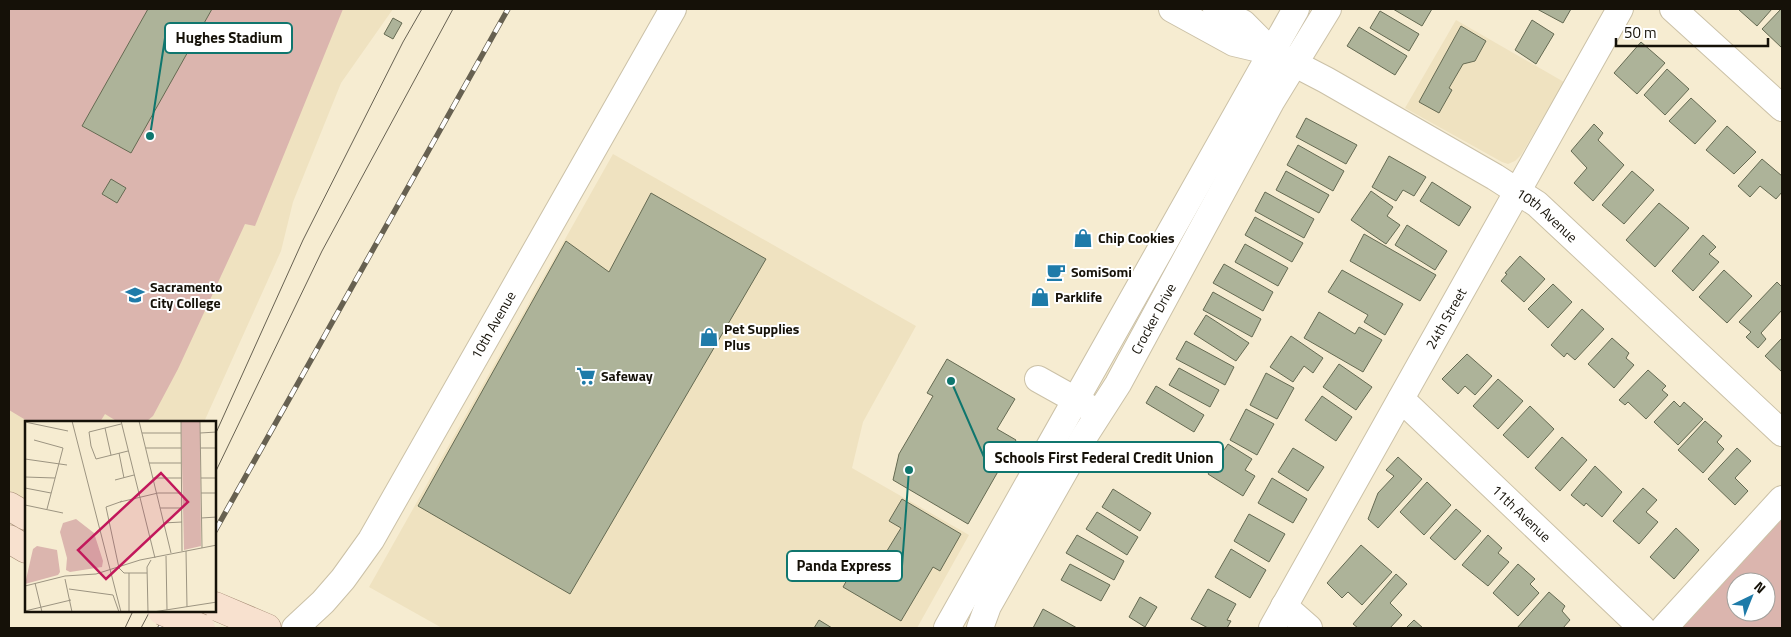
<svg xmlns="http://www.w3.org/2000/svg" width="1791" height="637" viewBox="0 0 1791 637" font-family="'Titillium Web',sans-serif">
<style>
.built{fill:#efe2c0}
.green{fill:#dbb5ae;fill-rule:evenodd}
.building{fill:#adb399;stroke:#656a52}
.lines{fill:none;stroke-linecap:round;stroke-linejoin:round}
.minor-casing{stroke:#cbc1a7;stroke-width:28}
.major-casing{stroke:#a58b75;stroke-width:29}
.minor{stroke:#fff;stroke-width:26}
.major{stroke:#f8e1cf;stroke-width:28}
.tram{stroke:#676151;stroke-width:1}
.rail-casing{stroke:#676151;stroke-width:5.5}
.rail{stroke:#fff;stroke-width:4;stroke-dasharray:11;stroke-linecap:butt}
.major-bridge-casing{stroke:#a58b75;stroke-width:29;stroke-linecap:butt}
.major-bridge{stroke:#f8e1cf;stroke-width:28}
.labels{text-anchor:middle;stroke-width:4;stroke-linejoin:round;paint-order:stroke}
.street-label{font-size:14px;fill:#151108;stroke:#fff}
.poi-label{font-size:14px;font-weight:bold;fill:#151108;stroke:#fff;text-anchor:start}
.inset-road{fill:none;stroke:#9c9481;stroke-width:1}
.view{fill:#c2185b;fill-opacity:0.15;stroke:#c2185b;stroke-width:2.5}
.inset-edge{fill:none;stroke:#151108;stroke-width:2.5}
.leader{fill:none;stroke:#0f766e;stroke-width:2}
.callout-dot{fill:#0f766e;stroke:#fff;stroke-width:2}
.callout{fill:#fff;stroke:#0f766e;stroke-width:2}
.callout-label{font-size:15px;text-anchor:middle;font-weight:bold;fill:#151108}
</style>
<rect width="100%" height="100%" fill="#f6ecd1"/>
<!-- built -->
<path class="built" d="M9,9H393L341,83L293,202L281,251L204,422H26V501L9,491Z
M1456,20L1564,82L1521,155L1515,161L1508,164L1502,162L1405,108Z
M613,154L916,326L863,422L852,468L969,535L917,628H442L369,587Z"/>
<!-- green -->
<path class="green" d="M9,9H343L255,226L245,224L178,369L153,416L147,421L118,422L105,414L100,422H29L9,410Z
M1782,511V628H1676ZM1736,582H1766V612H1736Z"/>
<!-- building -->
<path class="building" d="M148,9H212L131,153L82,126Z
M1393,9H1432L1422,26Z
M1537,9H1571L1563,23Z
M1738,9H1772L1757,26Z
M1781,9H1782V48L1762,29Z
M1380,11L1419,34L1409,51L1370,28Z
M393,18L402,23L393,39L384,34Z
M1532,20L1554,34L1536,64L1515,50Z
M1461,26L1486,41L1475,61L1463,64L1449,88L1452,90L1439,113L1419,102Z
M1359,27L1407,56L1395,75L1347,46Z
M1641,42L1665,63L1637,94L1614,73Z
M1667,69L1689,89L1665,115L1644,95Z
M1691,98L1716,121L1695,144L1669,121Z
M1306,118L1357,145L1346,164L1296,137Z
M1594,124L1603,133L1598,140L1624,165L1593,201L1574,183L1587,168L1571,151Z
M1727,126L1756,152L1734,174L1706,150Z
M1298,145L1344,171L1333,191L1287,165Z
M1389,156L1426,177L1414,196L1403,190L1396,201L1372,187Z
M1762,159L1782,176V192L1776,199L1760,186L1750,197L1738,186Z
M1286,171L1329,195L1319,213L1276,190Z
M1632,171L1654,190L1624,224L1602,205Z
M111,179L126,188L117,203L102,194Z
M1432,182L1471,207L1459,226L1420,201Z
M1371,191L1393,207L1387,216L1400,225L1386,244L1351,220Z
M1265,192L1314,219L1304,238L1255,211Z
M651,193L766,259L570,594L418,506L566,241L609,272Z
M1659,203L1689,228L1655,267L1626,240Z
M1255,217L1303,243L1292,262L1245,235Z
M1407,225L1447,251L1435,270L1395,245Z
M1364,234L1436,275L1420,301L1350,261Z
M1703,235L1716,247L1709,254L1719,262L1693,291L1672,271Z
M1245,244L1288,268L1278,286L1235,262Z
M1520,256L1545,279L1524,302L1501,281L1507,274L1505,273Z
M1224,264L1273,292L1263,311L1213,283Z
M1342,270L1403,304L1385,335L1364,322L1368,315L1328,292Z
M1724,270L1752,296L1727,323L1699,297Z
M1777,282L1782,287V310L1761,333L1766,339L1758,348L1746,337L1751,332L1739,322Z
M1553,284L1572,302L1548,328L1528,309Z
M1213,292L1261,319L1252,337L1203,310Z
M1582,309L1604,329L1575,360L1567,353L1564,357L1551,345Z
M1319,312L1355,334L1359,327L1382,340L1363,372L1304,338Z
M1206,315L1249,343L1236,361L1194,334Z
M1291,336L1323,358L1313,373L1304,366L1293,382L1270,367Z
M1612,338L1629,353L1626,358L1634,365L1614,388L1588,364Z
M1782,338V372L1765,356Z
M1186,341L1234,367L1225,385L1176,359Z
M1467,354L1492,376L1475,395L1465,386L1458,394L1442,379Z
M947,359L1015,399L997,429L1016,440L968,524L893,480L899,454L933,396L927,393Z
M1339,364L1372,387L1356,410L1323,387Z
M1179,368L1219,390L1210,407L1169,385Z
M1648,370L1666,386L1662,390L1668,395L1646,419L1628,402L1625,405L1619,400Z
M1266,373L1294,388L1277,419L1250,405Z
M1498,379L1523,401L1498,429L1473,406Z
M1156,386L1204,415L1194,432L1146,403Z
M1322,396L1352,417L1336,441L1305,420Z
M1674,401L1680,407L1684,402L1703,419L1678,445L1654,422Z
M1530,406L1554,429L1528,458L1503,435Z
M1246,409L1274,424L1257,455L1230,440Z
M1705,421L1722,436L1717,442L1724,449L1703,473L1678,450Z
M1562,437L1587,460L1560,491L1535,468Z
M1228,444L1252,459L1245,470L1255,476L1243,496L1208,474Z
M1293,448L1324,467L1308,491L1278,472Z
M1737,448L1751,461L1735,478L1748,491L1735,505L1708,479Z
M1398,457L1422,479L1378,528L1368,519L1378,493L1394,476L1386,470Z
M1595,466L1622,492L1602,517L1586,503L1584,506L1571,495Z
M1272,478L1307,499L1293,523L1258,503Z
M1427,482L1451,505L1424,535L1400,512Z
M1643,488L1657,500L1646,512L1658,522L1639,544L1613,521Z
M1113,489L1151,513L1140,531L1102,507Z
M902,499L961,534L940,571L933,567L901,621L843,587L860,557L877,567L901,528L889,521Z
M1456,509L1481,531L1455,560L1430,538Z
M1097,512L1138,537L1127,555L1086,529Z
M1249,514L1285,534L1269,562L1234,541Z
M1676,528L1699,550L1674,579L1650,557Z
M1077,535L1124,561L1114,580L1066,553Z
M1488,535L1502,548L1498,553L1509,562L1488,586L1462,565Z
M1361,545L1392,572L1362,605L1348,592L1342,598L1327,583Z
M1231,549L1266,570L1250,598L1215,577Z
M1070,564L1110,585L1101,601L1061,580Z
M1518,564L1535,579L1530,584L1539,593L1518,616L1493,593Z
M1396,574L1407,584L1390,603L1402,615L1390,628H1358L1353,624Z
M1208,589L1236,604L1227,620L1231,621L1227,628H1208L1191,619Z
M1549,592L1565,606L1562,611L1570,620L1563,628H1517Z
M1140,597L1157,607L1145,627L1129,617Z
M1043,609L1077,628H1033Z
M819,620L832,628H814Z
M1414,620L1423,628H1406Z"/>
<g class="lines">
<!-- minor casing -->
<g class="minor-casing">
<g id="minor">
<path id="s1" d="M1172,9L1234,43L1272,52L1326,80L1495,177L1537,204L1782,433"/>
<path d="M1216,9L1243,23L1271,51"/>
<path d="M1673,9L1782,108"/>
<path d="M1038,379L1090,408"/>
<path id="s2" d="M1401,399L1642,628"/>
<path d="M1284,606L1309,628"/>
<path id="s3" d="M295,628L323,602L343,579L371,540L673,9"/>
<path d="M947,628L1296,9"/>
<path id="s4" d="M980,628L988,606L1084,437L1118,384L1271,102L1328,9"/>
<path id="s5" d="M1272,628L1620,9"/>
<path d="M1664,628L1782,499"/>
</g>
</g>
<!-- major casing -->
<g class="major-casing">
<path id="major" d="M9,506L26,516
M9,539L26,549
M215,606L267,628"/>
</g>
<!-- minor -->
<use href="#minor" class="minor"/>
<!-- major -->
<use href="#major" class="major"/>
<!-- tram -->
<path class="tram" d="M215,435L303,240L403,42L422,9
M215,473L322,251L453,9
M125,628L133,611
M141,628L150,611"/>
<!-- rail casing -->
<g class="rail-casing">
<path id="rail" d="M215,531L508,9
M160,628L170,611"/>
</g>
<!-- rail -->
<use href="#rail" class="rail"/>
<!-- major-bridge casing -->
<g class="major-bridge-casing">
<path id="major-bridge" d="M162,611L201,628"/>
</g>
<!-- major-bridge -->
<use href="#major-bridge" class="major-bridge"/>
</g>
<!-- icons -->
<defs>
<g id="shop-bare" transform="scale(1.5)"><path d="M-5-2.5h2.3a2.7 3.5 0 0 1 5.4 0H5L5.5 6h-11ZM-1.5-2.5h3a1.5 2.3 0 0 0-3 0Z" fill="#1e7ba9" stroke="#fff" stroke-width="2.5" paint-order="stroke"/></g>
<g id="cafe-bare" transform="scale(1.5)"><path d="M-5.5-4.5H6V0H3Q3 3.5 0 3.5H-2.5Q-5.5 3.5-5.5 0ZM3-3.2v2h1.7v-2ZM-6 4.5H4V6H-6Z" fill="#1e7ba9" stroke="#fff" stroke-width="2.5" paint-order="stroke"/></g>
<g id="university-bare" transform="scale(1.5)"><path d="M0-5L7-2L0 1L-7-2ZM-4 1L0 2.5L4 1V4Q0 6-4 4Z" fill="#1e7ba9" stroke="#fff" stroke-width="2.5" paint-order="stroke"/></g>
<g id="supermarket-bare" transform="scale(1.5)"><path d="M-6-5.5h2.5l.6 2H6L4.5 2H-2.5L-4.4-4H-6ZM-1.5 3.2a1.3 1.3 0 1 0 .1 0ZM3 3.2a1.3 1.3 0 1 0 .1 0Z" fill="#1e7ba9" stroke="#fff" stroke-width="2.5" paint-order="stroke"/></g>
</defs>
<g fill-rule="evenodd">
<use href="#shop-bare" x="1083" y="238"/>
<use href="#cafe-bare" x="1056" y="272"/>
<use href="#university-bare" x="135" y="295"/>
<use href="#shop-bare" x="1040" y="297"/>
<use href="#shop-bare" x="709" y="337"/>
<use href="#supermarket-bare" x="586" y="376"/>
</g>
<g class="labels">
<!-- street labels -->
<g class="street-label">
<text dy="5" stroke="none"><textPath href="#s1" startOffset="430">10th Avenue</textPath></text>
<text dy="5" stroke="none"><textPath href="#s4" startOffset="355">Crocker Drive</textPath></text>
<text dy="5" stroke="none"><textPath href="#s5" startOffset="355">24th Street</textPath></text>
<text dy="5" stroke="none"><textPath href="#s3" startOffset="364">10th Avenue</textPath></text>
<text dy="5" stroke="none"><textPath href="#s2" startOffset="166">11th Avenue</textPath></text>
</g>
<!-- poi labels -->
<g class="poi-label">
<text x="1098" y="243">Chip Cookies</text>
<text x="1071" y="277">SomiSomi</text>
<text x="150" y="292">Sacramento<tspan x="150" dy="16">City College</tspan></text>
<text x="1055" y="302">Parklife</text>
<text x="724" y="334">Pet Supplies<tspan x="724" dy="16">Plus</tspan></text>
<text x="601" y="381">Safeway</text>
</g>
</g>
<!-- overview -->
<g transform="translate(25 421)">
<rect width="191" height="191" fill="#f6ecd1"/>
<path d="M156,0H175L176,125L159,129ZM51,98L69,112L78,140L77,146L45,151L41,149L42,137L35,111L38,102ZM12,125L32,129L35,151L33,154L0,163L8,128Z" fill="#dbb5ae"/>
<path class="inset-road" d="M47,0L96,191M96,0L130,137M114,0L146,132M156,0L157,130M175,0L177,127M0,1L43,10M96,3L64,11L66,25L71,38L103,30M80,7L86,34M117,12H156M175,12L192,11M9,19L38,27L22,88M121,27H156M176,27H192M94,32L99,57M0,38L42,44M124,42H156M0,56L30,57M128,57H157M176,57H192M90,59L109,54M0,67L26,72M176,72H192M97,80L95,81L133,72H157M95,81L81,86L94,147L99,152H122M0,84L38,92M135,87H157M176,97L192,96M138,102L157,101M161,130L162,186M141,135L142,189M104,152V191M40,158L47,191M10,162L17,191M0,165L40,155L71,153L115,139L192,124M44,168L88,174L94,191M0,190L46,179M123,191L122,146L126,139M128,191L192,181"/>
<path class="view" d="M136,52L163,81L81,158L53,129Z"/>
<rect width="191" height="191" class="inset-edge"/>
</g>
<!-- callouts -->
<path class="leader" d="M150 136L165 38M951 381L984 457M909 470L902 566"/>
<g class="callout-dot">
<circle cx="150" cy="136" r="5"/>
<circle cx="951" cy="381" r="5"/>
<circle cx="909" cy="470" r="5"/>
</g>
<g class="callout">
<rect x="165" y="23" width="127" height="30" rx="5"/>
<rect x="984" y="442" width="239" height="30" rx="5"/>
<rect x="787" y="551" width="115" height="30" rx="5"/>
</g>
<g class="callout-label">
<text x="229" y="43">Hughes Stadium</text>
<text x="1104" y="463">Schools First Federal Credit Union</text>
<text x="844" y="571">Panda Express</text>
</g>
<!-- border -->
<rect width="1791" height="637" fill="none" stroke="#151108" stroke-width="20"/>
<!-- north arrow -->
<g transform="translate(1751 597) rotate(43)"><circle r="24" fill="#ffffff" stroke="#a1a09c"/>
<path d="M0-4L9 19L0 12L-9 19Z" fill="#1e7ba9"/>
<text y="-8" font-size="14" font-weight="bold" text-anchor="middle" fill="#151108">N</text>
</g>
<!-- scale -->
<path d="M1616 38v8h152v-8" fill="none" stroke="#151108" stroke-width="2.5"/>
<text x="1624" y="38" font-size="15" fill="#151108" stroke="#ffffff" stroke-width="4" paint-order="stroke">50 m</text>
</svg>
